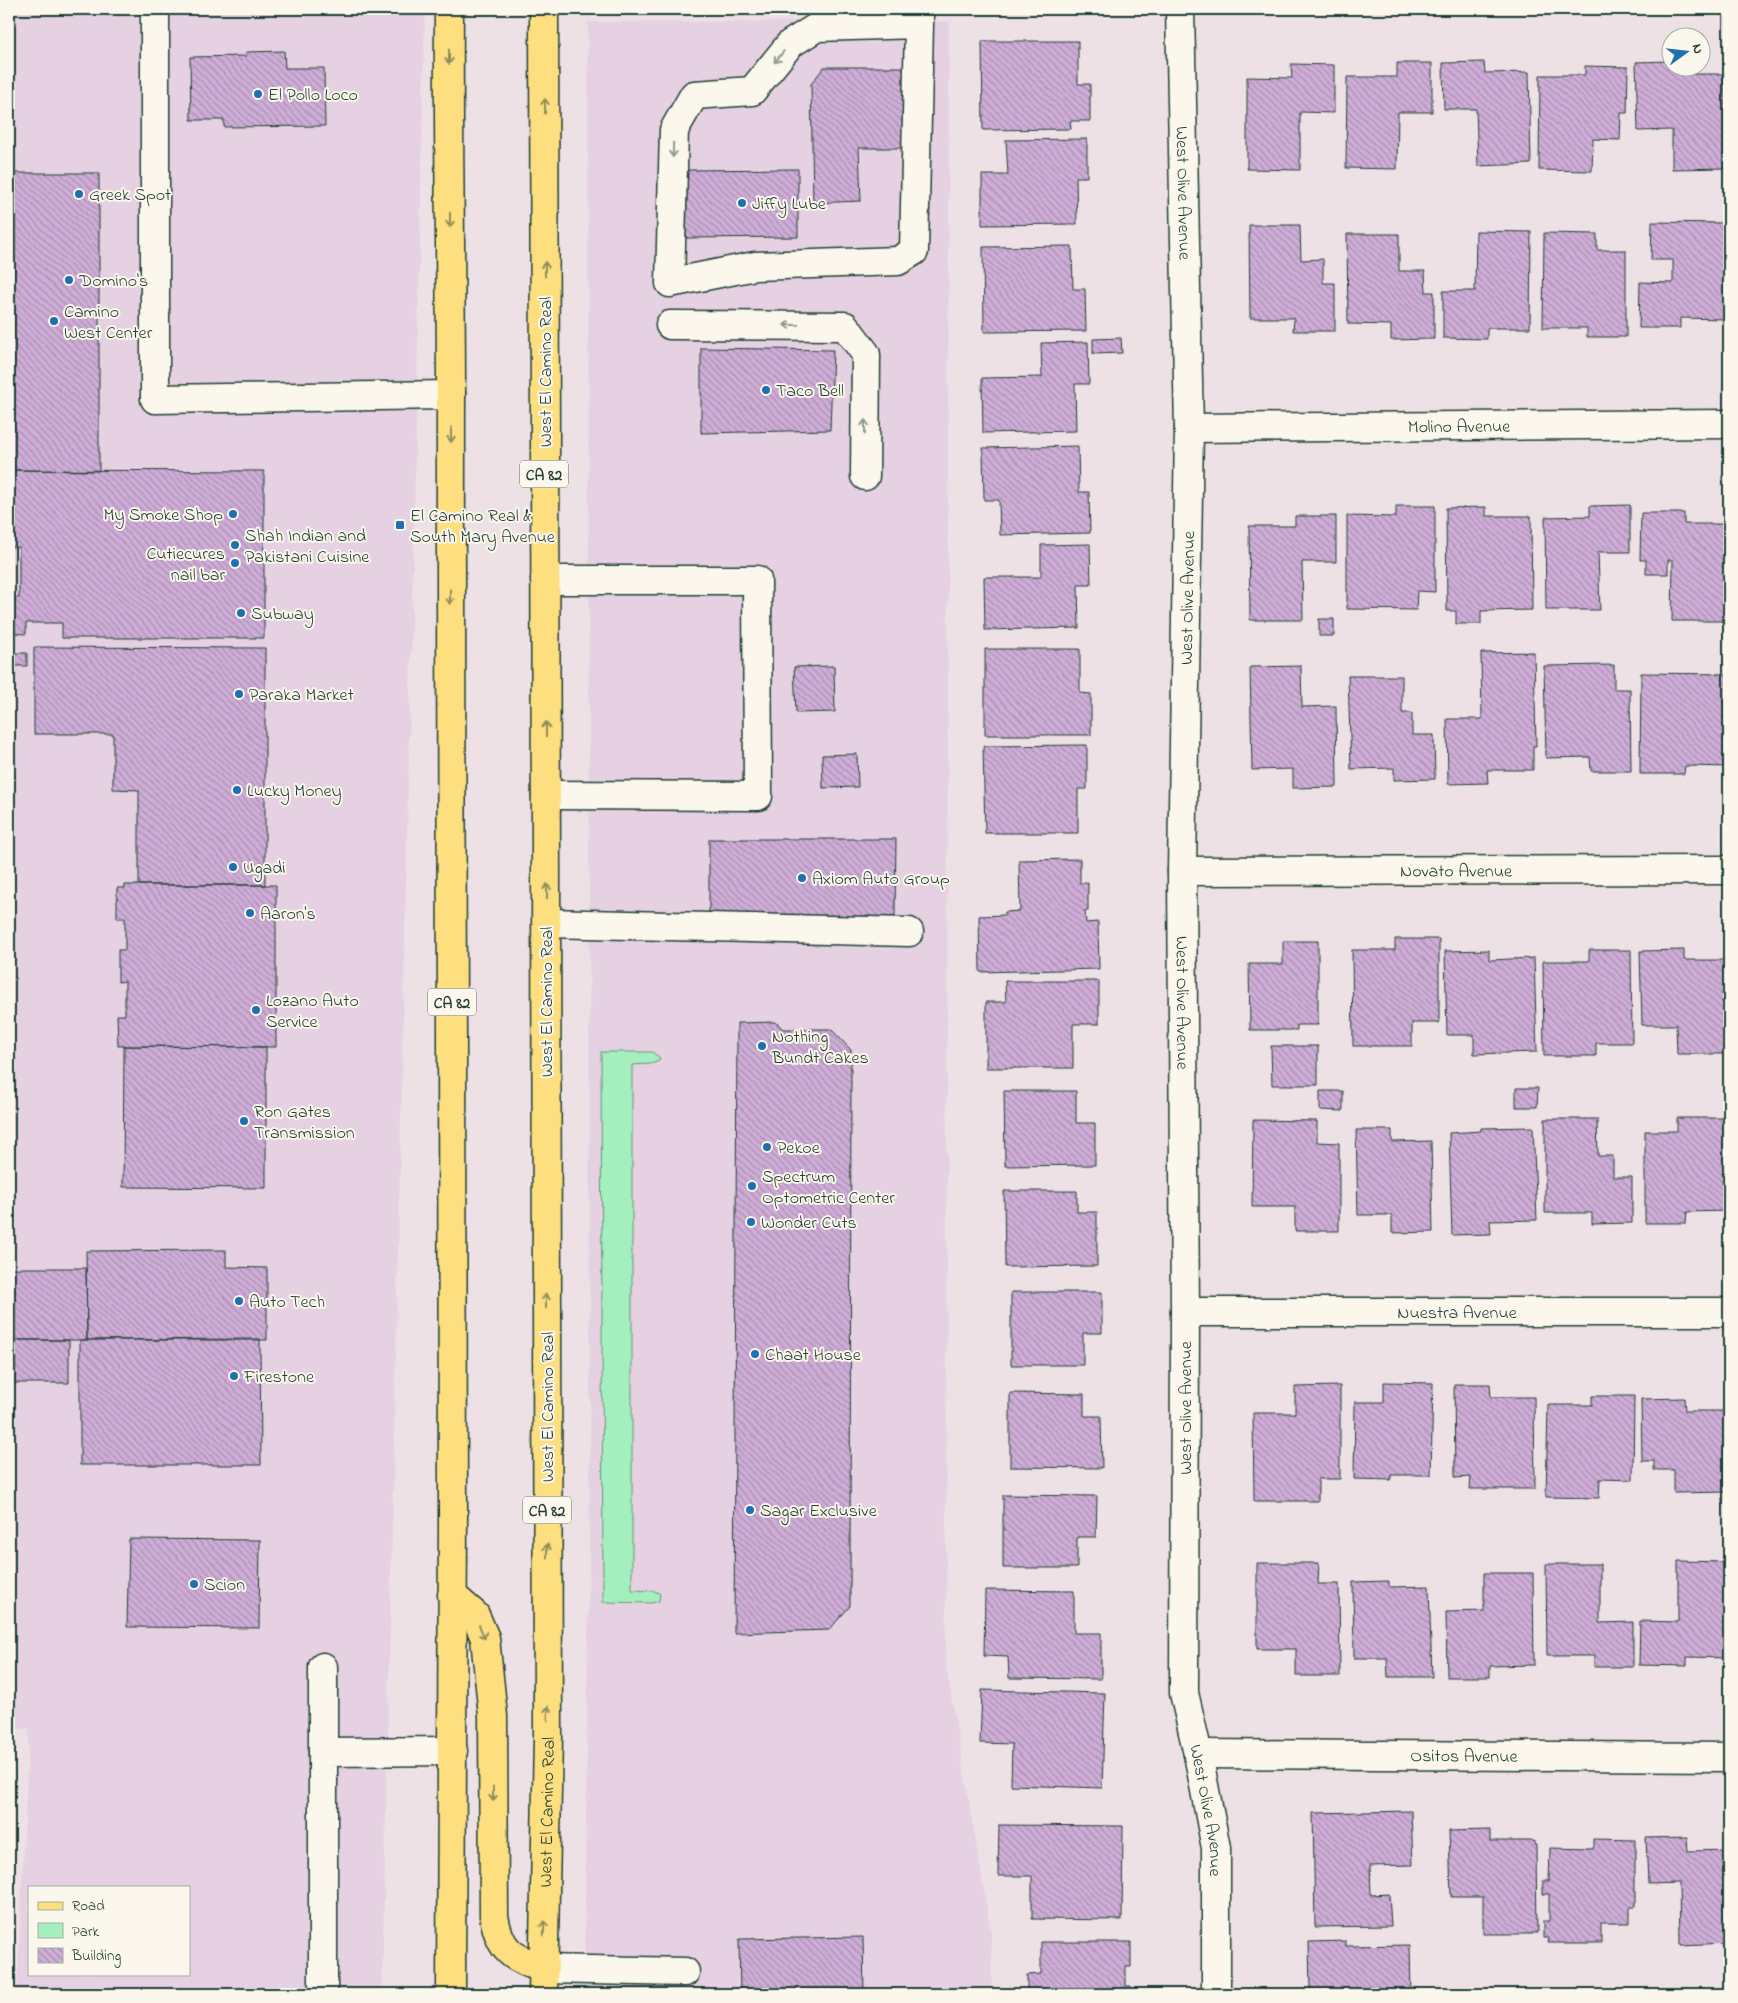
<svg xmlns="http://www.w3.org/2000/svg" width="1738" height="2003" viewBox="0 0 1738 2003" font-family="'Indie Flower',sans-serif">
<style>
.built{fill:#e5d1e2;fill-rule:evenodd}
.green{fill:#a5eebd;stroke:#629678}
.building{fill:url(#building-back-hatch);stroke:#1f3d34}
.lines{fill:none;stroke-linecap:round;stroke-linejoin:round}
.minor-casing{stroke:#1f3d34;stroke-width:31}
.major-casing{stroke:#1f3d34;stroke-width:31}
.minor{stroke:#fbf7ec;stroke-width:28}
.major{stroke:#fedf80;stroke-width:28}
.oneway{stroke:#8e8e5a}
.oneway2{stroke:#8d9a90}
.poi-dot{fill:#1f6fb2;stroke:#fbf7ec;stroke-width:2}
.labels{text-anchor:middle;stroke-width:4;stroke-linejoin:round;paint-order:stroke}
.shield{fill:#fbf7ec;stroke:#61756b;stroke-width:1}
.shield-label{font-size:16px;font-weight:bold;fill:#1f3d34}
.poi-label{font-size:18px;fill:#1f3d34;stroke:#fbf7ec;text-anchor:start}
.street-label{font-size:18px;fill:#1f3d34;stroke:#fbf7ec}
</style>
<defs>
<pattern id="building-back-hatch" width="6" height="6" patternUnits="userSpaceOnUse" patternTransform="scale(1.25)"><rect width="6" height="6" fill="#cfadd8"/><path d="M-1 5l2 2M0 0l6 6M5-1l2 2" fill="none" stroke="#a78eb0"/></pattern>
</defs>
<rect width="100%" height="100%" fill="#eee1e6"/>
<filter id="ink" filterUnits="userSpaceOnUse"><feTurbulence type="fractalNoise" baseFrequency=".02" numOctaves="2"/><feDisplacementMap in="SourceGraphic" scale="10" xChannelSelector="R" yChannelSelector="G"/><feConvolveMatrix kernelMatrix="1 2 1 2 8 2 1 2 1" color-interpolation-filters="sRGB"/></filter>
<g filter="url(#ink)">
<!-- built -->
<path class="built" d="M9,9H415L425,11L382,1994H17L29,1729H9ZM29,1887H189V1974H29Z
M949,21L946,1665L991,1932L992,1994H584L590,1462L588,22Z"/>
<!-- green -->
<path class="green" d="M601,1052H652L660,1058L659,1061L651,1064L632,1065V1590L655,1591L660,1594L659,1601L651,1603L603,1602Z"/>
<!-- building -->
<path class="building" d="M982,41H1078V84H1090V121H1070L1071,129L983,130Z
M284,51L285,68H324L325,126L224,127V120H191L190,57L246,56V52Z
M1670,61V68H1680L1681,74H1725L1726,168L1672,169V130L1638,131L1636,62Z
M1484,62L1485,73L1529,72L1531,164L1478,166L1476,109H1444L1443,63Z
M1397,63H1432V112H1398L1397,169L1346,168L1347,77H1397Z
M1291,64L1334,65V113L1300,112V170L1247,169V77L1292,78Z
M1585,66L1628,67L1627,113H1621L1620,140L1593,139L1592,171L1539,170L1540,75H1585Z
M824,67H904L905,148H859L861,201L813,203L811,84Z
M1087,139V177H1076L1077,224L982,225V175H1008L1006,140Z
M798,169V237L686,238V170Z
M9,173H99V471L9,470Z
M1652,222L1726,223L1725,319L1680,318V328H1639L1640,282L1673,283V260H1651Z
M1249,225H1300L1301,260L1323,259V283H1335V331H1293L1294,318H1250Z
M1476,231L1531,232L1530,328H1487V339L1443,338V291H1475Z
M1544,233L1597,234V250H1626V337H1587V328H1543Z
M1347,234H1399V271H1425L1426,292H1434V339L1391,340V325L1348,324Z
M1072,246L1073,289H1085L1086,331L984,332L983,247Z
M1121,338L1122,353L1093,354V339Z
M1088,342L1089,384H1075L1076,431L983,433L982,378L1042,377L1041,343Z
M701,348L833,350L830,430L701,433Z
M1078,446L1079,492H1089L1090,533L1000,535L999,500H984L983,448Z
M9,470L264,471V638H62V623H26V634L9,633V598H19V547H9Z
M1630,505V552H1598L1600,610H1546L1545,517L1590,516V506Z
M1396,506H1435V592L1417,591L1416,610L1347,609V516L1396,517Z
M1486,507V516H1531L1532,610L1481,611V624H1456V611H1447L1446,508Z
M1641,513H1684V524H1727V621H1672L1673,560H1668V574H1646V560H1640Z
M1295,516H1336V562H1302L1303,620H1250L1249,526H1295Z
M1090,544L1091,585H1078L1079,628L985,630L984,577H1041V545Z
M1319,619H1334V636H1319Z
M34,647L265,648V885H139V790L113,789V734H34Z
M985,649H1080V693L1091,694V735H985Z
M1534,652L1536,746H1533V770H1487L1488,783L1448,784L1447,719H1482L1481,653Z
M9,653H27V666H9Z
M1614,665V689H1630L1631,771H1591L1590,757L1546,758L1544,666Z
M834,666L835,712L796,713L794,667Z
M1301,666L1302,707L1336,706L1337,787L1293,788V769L1252,770L1250,667Z
M1641,673L1729,674V767L1685,766L1684,774H1640Z
M1348,676H1402V713H1412V735H1434L1435,779L1394,780V768L1351,769Z
M1087,745V789H1078V833H985L983,746Z
M857,754L858,787L823,788L822,755Z
M709,839H896L895,917H709Z
M1080,859V883H1088V911H1085L1086,923L1098,922L1099,969L980,972L979,916L1005,915V912L1020,911L1019,860Z
M125,885H276V1047L118,1046L117,1015H125V981L118,982V950H125V918H117V888H125Z
M1395,939H1439V1023H1412V1046H1353L1352,950H1395Z
M1283,941H1318V1025H1297V1030H1250L1249,964H1283Z
M1489,950V960L1534,958L1537,1052L1474,1054V1035H1447L1445,951Z
M1589,950H1631L1632,1043H1596V1056H1544L1543,961H1589Z
M1684,950V960H1729V1054H1677L1676,1025H1642L1640,951Z
M1005,981H1099V1024H1073V1068H986V1002H1006Z
M776,1022L783,1029H831L851,1050L850,1606L829,1630L734,1633L737,1023Z
M124,1046L266,1047V1188L123,1187Z
M1271,1046H1318V1085H1272Z
M1516,1088H1538L1537,1107H1516Z
M1004,1091H1076V1123H1095V1165L1005,1166Z
M1320,1091H1343V1111L1320,1110Z
M1677,1118H1729V1211L1687,1212L1686,1223H1645V1131H1677Z
M1545,1119H1597L1598,1156H1613V1177H1632V1223L1592,1224V1213H1545Z
M1253,1120L1317,1121V1142L1339,1143V1231H1295V1207H1252Z
M1533,1127L1537,1220L1490,1221L1491,1234L1452,1235L1449,1133L1481,1131V1128Z
M1356,1130H1392V1142L1431,1141L1433,1232L1392,1233V1215H1358Z
M1004,1191H1077V1212H1097V1266L1005,1267Z
M226,1250V1267L267,1268V1340H87L86,1251Z
M9,1268H86L87,1340H9Z
M1011,1292H1102V1333H1083V1365H1011Z
M260,1339L261,1465H80V1340Z
M15,1340H69V1383H15Z
M1384,1382L1433,1383L1431,1475H1391V1480L1354,1479L1355,1402H1384Z
M1454,1384H1490L1491,1397H1534L1535,1489H1470L1471,1477L1455,1478Z
M1340,1386V1479H1318V1501H1254L1253,1413H1295V1387Z
M1010,1393L1084,1394V1416H1101L1102,1468L1010,1467Z
M1592,1396H1634L1633,1480L1600,1479L1599,1498L1546,1497L1548,1405H1592Z
M1684,1398L1685,1411H1729V1492L1674,1493V1470H1654V1461H1642L1641,1399Z
M1003,1495L1097,1496L1096,1537H1077V1568H1003Z
M129,1539L260,1540L259,1628L127,1627Z
M1678,1561L1729,1562V1658L1687,1657V1666L1639,1665L1640,1621L1678,1622Z
M1257,1563H1319L1318,1584H1339L1340,1676H1296V1649H1257Z
M1546,1564H1600V1623L1633,1622V1667H1594V1656H1547Z
M1484,1573H1533L1534,1665L1490,1666V1677H1447L1446,1612L1484,1611Z
M1389,1581V1587L1429,1586L1432,1677H1388L1387,1658H1354L1353,1582Z
M985,1590L1074,1591V1633H1101V1679L1009,1678L1008,1657L984,1656Z
M982,1690L1105,1693L1102,1788L1011,1785L1012,1744L980,1743Z
M1411,1811L1413,1865L1370,1866L1371,1895L1389,1894L1391,1926L1315,1927L1313,1813Z
M999,1825L1123,1826L1122,1920L1032,1919V1876H998Z
M1490,1830V1841H1534V1845H1536L1537,1934H1483V1897H1451L1449,1831Z
M1687,1837L1688,1851L1729,1850V1943L1680,1945L1679,1883L1648,1884L1646,1838Z
M1593,1839L1635,1840V1907H1630V1923H1601V1943H1548L1549,1938H1543V1921H1549V1894H1543V1881H1549L1550,1848L1593,1849Z
M863,1937L864,1994H740L739,1939Z
M1346,1941V1946L1410,1945L1411,1994H1305V1990L1310,1991L1309,1942Z
M1041,1942H1131V1967H1126V1986H1131V1994H1027V1975L1041,1974Z"/>
<g class="lines">
<!-- minor casing -->
<g class="minor-casing">
<g id="minor">
<path d="M155,9V399L451,395"/>
<path id="s1" d="M1180,9L1189,428L1182,871L1185,1312L1184,1693L1198,1754L1216,1848V1994"/>
<path d="M919,24L817,27L790,44L752,91L694,95L674,130L670,283L755,266L898,261L914,251L919,24V9"/>
<path d="M670,325L845,326L866,354L865,476"/>
<path id="s2" d="M1189,428L1729,424"/>
<path d="M545,580H757L758,796L546,795"/>
<path id="s3" d="M1182,871L1729,870"/>
<path d="M547,923L909,932"/>
<path id="s4" d="M1185,1312H1729"/>
<path d="M323,1667V1752"/>
<path id="s5" d="M1198,1754L1729,1757"/>
<path d="M544,1969L685,1972"/>
<path d="M323,1994V1752L453,1751"/>
</g>
</g>
<!-- major casing -->
<g class="major-casing">
<g id="major">
<path d="M449,9C448,138 451,268 451,398C450,930 456,1462 451,1994"/>
<path d="M452,1595L475,1615L485,1638L493,1716L494,1916C500,1952 512,1957 544,1969"/>
<path id="s6" d="M543,1994L548,1737L544,9"/>
</g>
</g>
<!-- minor -->
<use href="#minor" class="minor"/>
<!-- major -->
<use href="#major" class="major"/>
</g>
<!-- one-way arrows -->
<defs><path id="oneway-shaft" d="M-6 0H5M1.5-3L5.5 0L1.5 3" fill="none" stroke-width="1.6" stroke-linecap="round" stroke-linejoin="round" transform="scale(1.25)"/></defs>
<g class="oneway">
<use href="#oneway-shaft" transform="translate(449 57) rotate(90)"/>
<use href="#oneway-shaft" transform="translate(545 106) rotate(-90)"/>
<use href="#oneway-shaft" transform="translate(450 220) rotate(90)"/>
<use href="#oneway-shaft" transform="translate(545 269) rotate(-90)"/>
<use href="#oneway-shaft" transform="translate(451 435) rotate(90)"/>
<use href="#oneway-shaft" transform="translate(450 597) rotate(90)"/>
<use href="#oneway-shaft" transform="translate(546 729) rotate(-90)"/>
<use href="#oneway-shaft" transform="translate(547 891) rotate(-90)"/>
<use href="#oneway-shaft" transform="translate(546 1301) rotate(-90)"/>
<use href="#oneway-shaft" transform="translate(547 1551) rotate(-90)"/>
<use href="#oneway-shaft" transform="translate(482 1632) rotate(68)"/>
<use href="#oneway-shaft" transform="translate(548 1713) rotate(-90)"/>
<use href="#oneway-shaft" transform="translate(493 1794) rotate(90)"/>
<use href="#oneway-shaft" transform="translate(544 1928) rotate(-89)"/>
</g>
<g class="oneway2">
<use href="#oneway-shaft" transform="translate(779 57) rotate(129)"/>
<use href="#oneway-shaft" transform="translate(673 150) rotate(91)"/>
<use href="#oneway-shaft" transform="translate(791 325) rotate(-180)"/>
<use href="#oneway-shaft" transform="translate(865 427) rotate(-90)"/>
</g>
</g>
<!-- markers -->
<g class="poi-dot">
<circle cx="258" cy="94" r="5"/>
<circle cx="79" cy="194" r="5"/>
<circle cx="742" cy="203" r="5"/>
<circle cx="69" cy="280" r="5"/>
<circle cx="54" cy="321" r="5"/>
<circle cx="766" cy="390" r="5"/>
<circle cx="233" cy="514" r="5"/>
<rect x="395" y="520" width="10" height="10" rx="2.5"/>
<circle cx="235" cy="545" r="5"/>
<circle cx="235" cy="563" r="5"/>
<circle cx="241" cy="613" r="5"/>
<circle cx="239" cy="694" r="5"/>
<circle cx="237" cy="790" r="5"/>
<circle cx="233" cy="867" r="5"/>
<circle cx="802" cy="878" r="5"/>
<circle cx="250" cy="913" r="5"/>
<circle cx="256" cy="1010" r="5"/>
<circle cx="762" cy="1046" r="5"/>
<circle cx="244" cy="1121" r="5"/>
<circle cx="767" cy="1147" r="5"/>
<circle cx="752" cy="1186" r="5"/>
<circle cx="751" cy="1222" r="5"/>
<circle cx="239" cy="1301" r="5"/>
<circle cx="755" cy="1354" r="5"/>
<circle cx="234" cy="1376" r="5"/>
<circle cx="750" cy="1510" r="5"/>
<circle cx="194" cy="1584" r="5"/>
</g>
<g class="labels">
<!-- shield labels -->
<g class="shield">
<rect x="520" y="460.5" width="48" height="27" rx="4"/>
<rect x="428" y="988.5" width="48" height="27" rx="4"/>
<rect x="523" y="1496.5" width="48" height="27" rx="4"/>
</g>
<g class="shield-label">
<text x="544" y="480">CA 82</text>
<text x="452" y="1008">CA 82</text>
<text x="547" y="1516">CA 82</text>
</g>
<!-- poi labels -->
<g class="poi-label">
<text x="268" y="100">El Pollo Loco</text>
<text x="89" y="200">Greek Spot</text>
<text x="752" y="209">Jiffy Lube</text>
<text x="79" y="286">Domino's</text>
<text x="64" y="317">Camino<tspan x="64" dy="21">West Center</tspan></text>
<text x="776" y="396">Taco Bell</text>
<text x="223" y="520" text-anchor="end">My Smoke Shop</text>
<text x="410" y="521">El Camino Real &amp;<tspan x="410" dy="21">South Mary Avenue</tspan></text>
<text x="245" y="541">Shah Indian and<tspan x="245" dy="21">Pakistani Cuisine</tspan></text>
<text x="225" y="559" text-anchor="end">Cutiecures<tspan x="225" dy="21">nail bar</tspan></text>
<text x="251" y="619">Subway</text>
<text x="249" y="700">Paraka Market</text>
<text x="247" y="796">Lucky Money</text>
<text x="243" y="873">Ugadi</text>
<text x="812" y="884">Axiom Auto Group</text>
<text x="260" y="919">Aaron's</text>
<text x="266" y="1006">Lozano Auto<tspan x="266" dy="21">Service</tspan></text>
<text x="772" y="1042">Nothing<tspan x="772" dy="21">Bundt Cakes</tspan></text>
<text x="254" y="1117">Ron Gates<tspan x="254" dy="21">Transmission</tspan></text>
<text x="777" y="1153">Pekoe</text>
<text x="762" y="1182">Spectrum<tspan x="762" dy="21">Optometric Center</tspan></text>
<text x="761" y="1228">Wonder Cuts</text>
<text x="249" y="1307">Auto Tech</text>
<text x="765" y="1360">Chaat House</text>
<text x="244" y="1382">Firestone</text>
<text x="760" y="1516">Sagar Exclusive</text>
<text x="204" y="1590">Scion</text>
</g>
<!-- street labels -->
<g class="street-label">
<text dy="6" stroke="none"><textPath href="#s1" startOffset="184">West Olive Avenue</textPath></text>
<text transform="translate(545 372) rotate(-90)" y="6">West El Camino Real</text>
<text dy="6" stroke="none"><textPath href="#s2" startOffset="270">Molino Avenue</textPath></text>
<text transform="translate(1187 598) rotate(-89)" y="6">West Olive Avenue</text>
<text dy="6" stroke="none"><textPath href="#s3" startOffset="274">Novato Avenue</textPath></text>
<text transform="translate(546 1002) rotate(-90)" y="6">West El Camino Real</text>
<text dy="6" stroke="none"><textPath href="#s1" startOffset="994">West Olive Avenue</textPath></text>
<text dy="6" stroke="none"><textPath href="#s4" startOffset="272">Nuestra Avenue</textPath></text>
<text transform="translate(547 1407) rotate(-90)" y="6">West El Camino Real</text>
<text transform="translate(1185 1408) rotate(-90)" y="6">West Olive Avenue</text>
<text dy="6" stroke="none"><textPath href="#s5" startOffset="266">Ositos Avenue</textPath></text>
<text dy="6" stroke="none"><textPath href="#s6" startOffset="182">West El Camino Real</textPath></text>
<text dy="6" stroke="none"><textPath href="#s1" startOffset="1804">West Olive Avenue</textPath></text>
</g>
</g>
<!-- margin -->
<rect width="1738" height="2003" fill="none" stroke="#fbf7ec" stroke-width="30"/>
<rect x="15" y="15" width="1708" height="1973" fill="none" stroke="#1f3d34" stroke-width="2" filter="url(#ink)"/>
<!-- legend -->
<rect x="28" y="1886" width="162" height="90" fill="#fbf7ec" stroke="#a3ada2"/>
<rect x="38" y="1902" width="25" height="8" fill="#fedf80" stroke="#a3ada2"/>
<text x="72" y="1910" font-size="15" fill="#1f3d34">Road</text>
<rect x="38" y="1923" width="25" height="15" fill="#a5eebd" stroke="#a3ada2"/>
<text x="72" y="1936" font-size="15" fill="#1f3d34">Park</text>
<rect x="38" y="1948" width="25" height="15" fill="url(#building-back-hatch)" stroke="#a3ada2"/>
<text x="72" y="1960" font-size="15" fill="#1f3d34">Building</text>
<!-- north arrow -->
<g transform="translate(1686 52) rotate(75)"><circle r="24" fill="#fbf7ec" stroke="#a3ada2"/>
<path d="M0-4L9 19L0 12L-9 19Z" fill="#1f6fb2"/>
<text y="-8" font-size="14" font-weight="bold" text-anchor="middle" fill="#1f3d34">N</text>
</g>
</svg>
